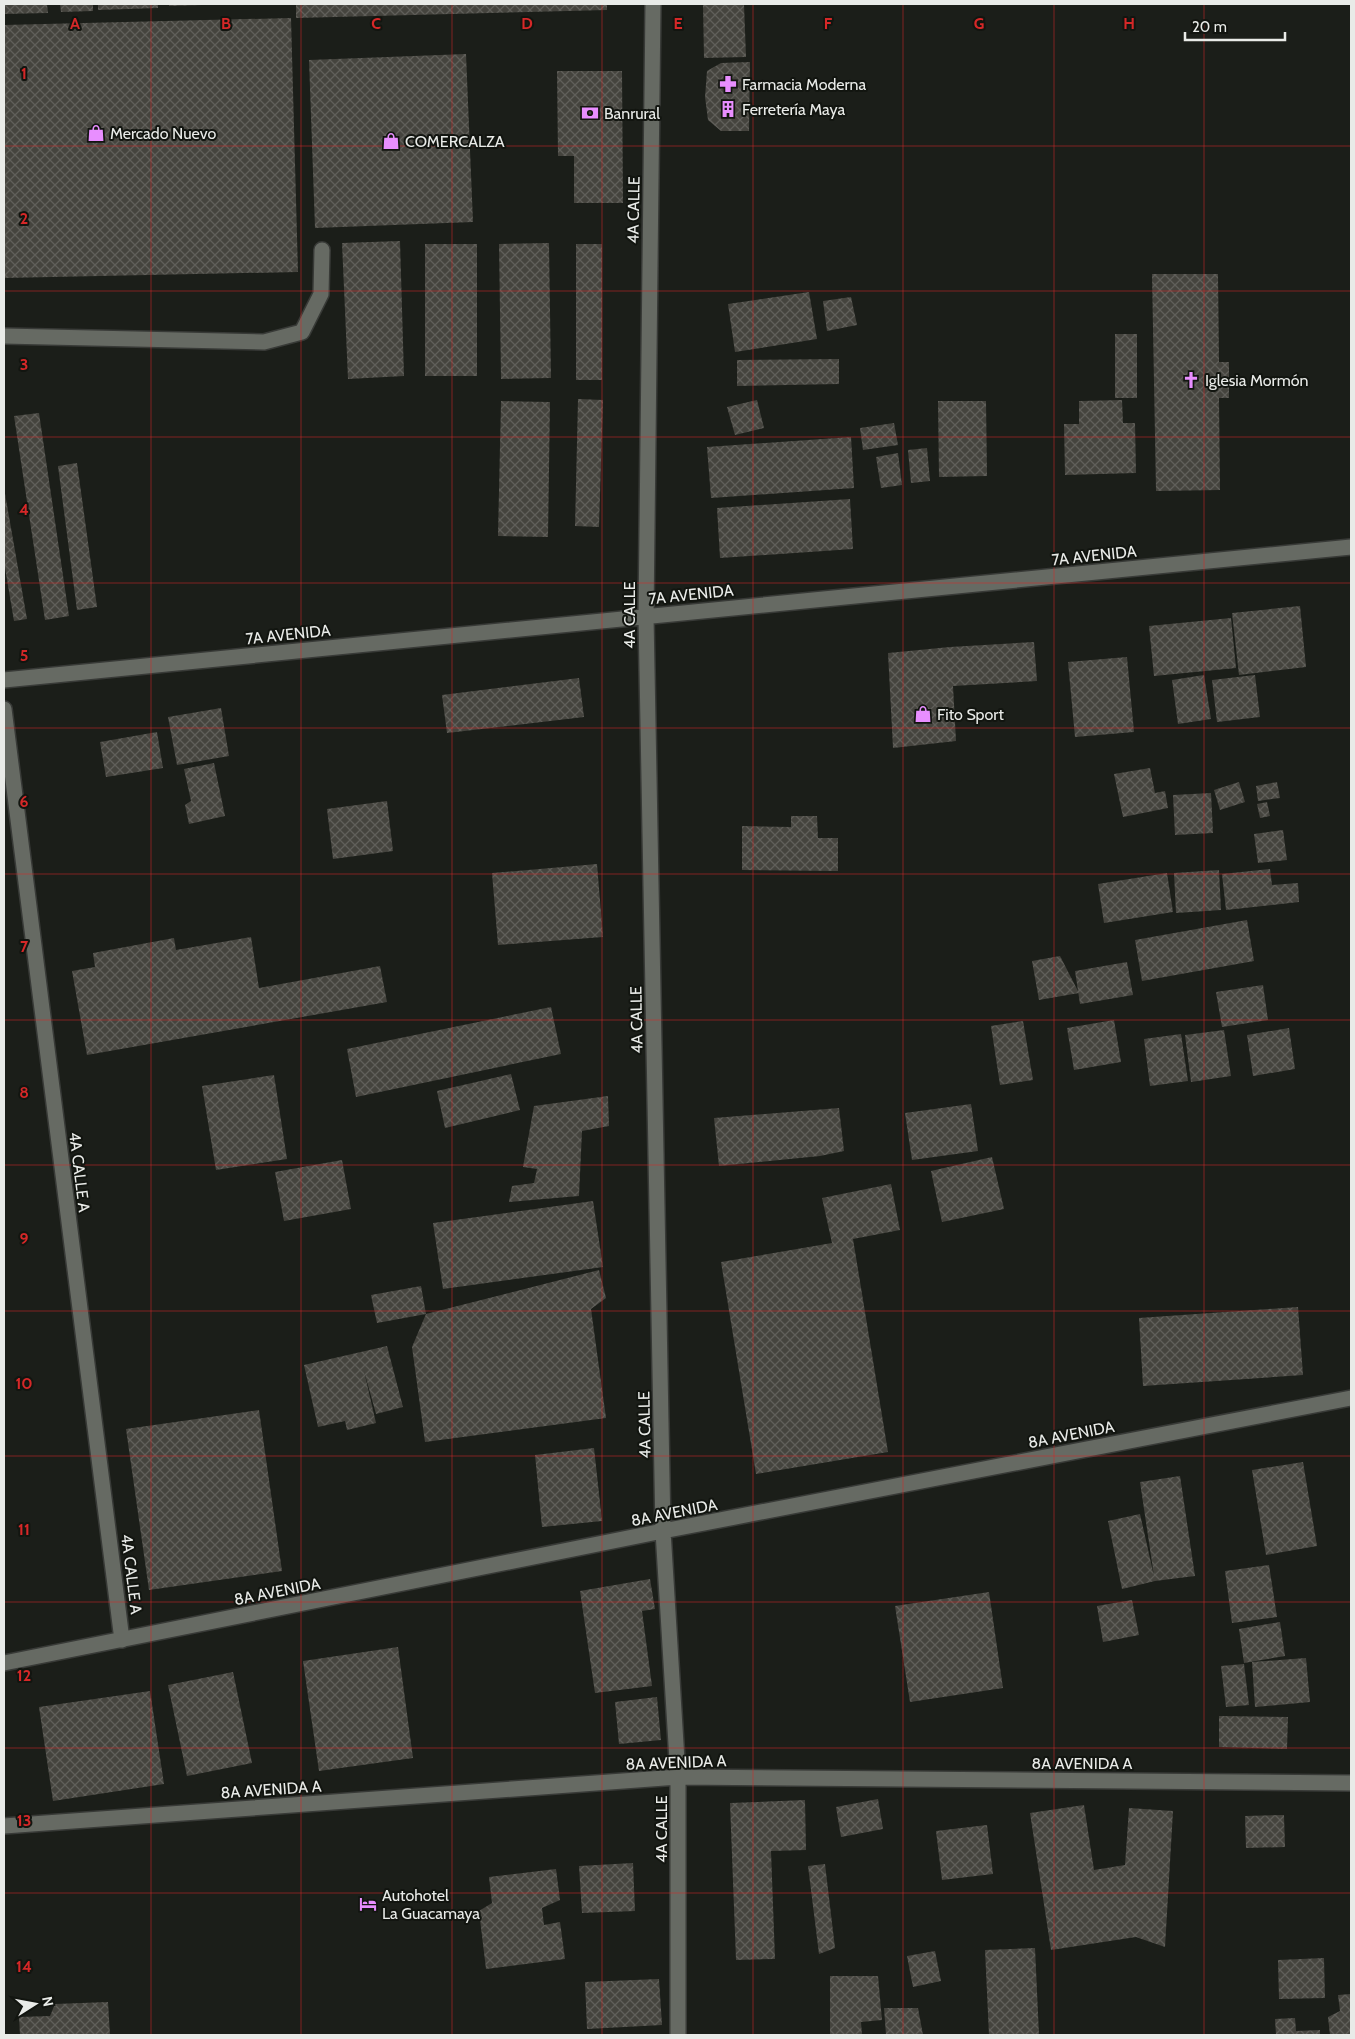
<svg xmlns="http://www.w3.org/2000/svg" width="1355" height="2039" viewBox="0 0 1355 2039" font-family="Cabin,sans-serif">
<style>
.building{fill:url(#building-cross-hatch)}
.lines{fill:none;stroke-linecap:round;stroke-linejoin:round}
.minor-casing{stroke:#383a37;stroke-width:18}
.minor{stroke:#666a63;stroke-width:15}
.grid{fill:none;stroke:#d62828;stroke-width:1;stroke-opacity:0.55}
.labels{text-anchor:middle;stroke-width:4;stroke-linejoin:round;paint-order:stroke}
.poi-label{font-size:16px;fill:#e9ebe8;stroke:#121510;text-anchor:start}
.street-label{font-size:16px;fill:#e9ebe8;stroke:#121510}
.grid-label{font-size:16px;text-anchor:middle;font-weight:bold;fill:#d62828;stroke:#121510;stroke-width:4;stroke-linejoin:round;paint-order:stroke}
</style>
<defs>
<pattern id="building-cross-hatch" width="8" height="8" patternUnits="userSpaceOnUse" patternTransform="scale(1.25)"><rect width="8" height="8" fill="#45443e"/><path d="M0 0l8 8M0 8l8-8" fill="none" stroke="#605f5a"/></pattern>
</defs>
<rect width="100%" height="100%" fill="#1b1e19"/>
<!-- building -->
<path class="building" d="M4,4H47L48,13L4,14Z
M60,4H93V11L61,12Z
M98,4H158V8L98,10Z
M169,4H202V5L169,6Z
M296,4H607V10L296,18Z
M703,4H744L746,57L704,58Z
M291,18L298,272L4,278V25Z
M466,54L473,222L315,228L309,60Z
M750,62L749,131H721L708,120L705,97L707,71L721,63Z
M557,71H622L623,203H574V156H558Z
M400,241L404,376L348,379L342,243Z
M549,243L551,378L501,379L499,244Z
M425,244H477V376H425Z
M576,244H602V380H576Z
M1152,274H1218L1219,362H1229V398H1219L1220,490L1156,491Z
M809,292L817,339L735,352L728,304Z
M851,297L857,325L827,331L823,301Z
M1115,334H1137V398H1115Z
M839,359V384L737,386V360Z
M578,399L603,400L599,527L575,526Z
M757,400L764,428L735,435L727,407Z
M1122,400L1123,423H1135L1136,473L1065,475L1064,424H1079V401Z
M501,401L550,402L548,537L498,536Z
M938,401H986L987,476L939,477Z
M39,413L69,616L45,620L14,416Z
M894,423L898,445L863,450L860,428Z
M851,437L854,488L711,498L707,447Z
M927,448L930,481L911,483L908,450Z
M898,453L902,485L881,488L876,457Z
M77,463L97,607L77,610L58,466Z
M4,488L27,619L14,621L4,562Z
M850,499L853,549L720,558L717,508Z
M1300,606L1306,667L1239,675L1232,613Z
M1231,618L1236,668L1154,676L1149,626Z
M1034,642L1037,681L953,686L956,741L893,748L888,653L950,647Z
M1127,657L1134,732L1075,737L1068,662Z
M1204,675L1211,719L1178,724L1172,680Z
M1255,675L1260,717L1217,722L1212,680Z
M579,678L584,717L447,733L442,695Z
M221,708L229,756L177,765L168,717Z
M157,732L163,768L106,777L100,742Z
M214,763L225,816L189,824L185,805L191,801L184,769Z
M1150,768L1155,793L1165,791L1168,808L1123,817L1114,774Z
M1239,782L1245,802L1220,810L1214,790Z
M1277,782L1280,798L1258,801L1256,786Z
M1211,793L1213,833L1175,835L1173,795Z
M387,801L393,851L333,859L327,809Z
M1267,802L1270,816L1260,818L1257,804Z
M791,816H817L818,838H838V871L742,870V826L791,827Z
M1283,830L1287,860L1258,863L1254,834Z
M597,864L603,937L498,945L492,873Z
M1270,869L1272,885L1298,883L1299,902L1226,910L1222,874Z
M1219,870L1221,910L1176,913L1174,873Z
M1167,873L1173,912L1104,923L1098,884Z
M1247,920L1254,961L1142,981L1135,940Z
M251,937L259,988L380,966L387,1002L87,1055L72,971L95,967L93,953L174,938L176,950Z
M1060,956L1079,993L1039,1000L1032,961Z
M1127,962L1133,995L1080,1004L1075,971Z
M1263,985L1268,1020L1222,1027L1216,992Z
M551,1007L561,1054L356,1097L347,1049Z
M1114,1020L1121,1062L1074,1070L1067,1028Z
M1023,1021L1033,1080L1000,1085L991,1026Z
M1289,1028L1295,1069L1253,1076L1247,1035Z
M1224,1030L1231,1076L1191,1082L1185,1035Z
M1181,1034L1188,1081L1150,1086L1144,1039Z
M511,1074L520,1110L445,1128L437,1091Z
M274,1075L287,1159L216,1170L202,1086Z
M608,1096L609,1126L582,1131L579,1196L509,1202L512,1186L534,1183L537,1169L523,1167L534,1106Z
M971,1104L978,1151L912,1160L905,1113Z
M839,1108L844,1151L820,1156L719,1166L714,1118Z
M992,1157L1004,1209L942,1222L931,1171Z
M342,1160L351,1209L284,1221L275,1172Z
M891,1184L900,1230L853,1239L888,1452L756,1474L721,1262L832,1243L822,1198Z
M593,1201L603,1267L443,1289L433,1223Z
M599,1270L606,1298L591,1309L606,1418L425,1442L412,1347L426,1314L377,1323L371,1295L421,1286L426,1314Z
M1298,1307L1303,1375L1143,1386L1139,1318Z
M387,1346L403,1407L376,1414L364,1371L376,1423L347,1430L345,1421L318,1427L304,1365Z
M259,1410L282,1571L149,1590L126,1429Z
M594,1448L602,1521L542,1527L535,1455Z
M1303,1462L1317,1546L1266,1555L1252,1470Z
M1180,1476L1195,1576L1155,1581L1122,1589L1108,1521L1140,1514L1154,1576L1140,1482Z
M1269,1565L1277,1617L1232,1623L1225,1571Z
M650,1579L655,1609L642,1611L652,1686L595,1693L580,1591Z
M989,1592L1003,1688L910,1702L895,1606Z
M1132,1600L1139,1635L1103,1642L1097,1606Z
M1280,1622L1285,1656L1244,1663L1239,1629Z
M398,1647L413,1758L319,1771L303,1661Z
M1306,1658L1310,1702L1255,1707L1252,1662Z
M1244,1664L1249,1705L1226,1707L1221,1666Z
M233,1672L252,1763L187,1776L168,1685Z
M150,1691L164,1784L53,1801L39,1707Z
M657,1697L661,1740L619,1744L615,1702Z
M1219,1716L1288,1717L1287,1749L1219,1747Z
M878,1799L883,1829L841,1837L836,1807Z
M805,1800L806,1850L771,1851L775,1959L736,1960L730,1803Z
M1084,1805L1094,1870L1125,1865L1129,1808L1173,1811L1165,1947L1136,1937L1051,1950L1030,1813Z
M1284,1815L1285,1847L1246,1848L1245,1816Z
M987,1825L993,1874L942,1880L936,1831Z
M633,1863L635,1911L582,1913L579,1866Z
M825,1864L835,1948L819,1954L808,1866Z
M556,1869L560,1900L542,1908L544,1925L560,1922L565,1959L486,1969L479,1911L492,1903L489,1877Z
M1035,1948L1039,2035H989L985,1950Z
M935,1951L941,1981L913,1987L907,1956Z
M1324,1958L1325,1998L1279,1999L1278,1960Z
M830,1976H878L882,2020L861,2022L862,2035H830Z
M659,1979L662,2025L587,2029L585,1982Z
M1351,1994V2035H1330L1328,2017L1340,2011L1338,1995Z
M108,2002L110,2035H20L19,2017L50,2016L55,2004Z
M884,2008H918L923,2035H886Z
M1295,2018L1296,2031L1320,2030V2035H1276L1275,2019Z"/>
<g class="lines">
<!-- minor casing -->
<g class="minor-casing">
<path id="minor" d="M653,4L646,616L663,1531L678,1777V2035
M4,336L264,342L302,332L321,294L322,250
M4,680L1351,547
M4,709L122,1640
M4,1663L663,1531L1351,1398
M4,1826L678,1777L1351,1783"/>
</g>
<!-- minor -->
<use href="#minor" class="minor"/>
</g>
<!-- grid -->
<path class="grid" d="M151,4V2035M301,4V2035M452,4V2035M602,4V2035M753,4V2035M903,4V2035M1054,4V2035M1204,4V2035M4,146H1351M4,291H1351M4,437H1351M4,583H1351M4,728H1351M4,874H1351M4,1020H1351M4,1165H1351M4,1311H1351M4,1456H1351M4,1602H1351M4,1748H1351M4,1893H1351"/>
<!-- icons -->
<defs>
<g id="pharmacy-bare" transform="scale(1.35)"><path d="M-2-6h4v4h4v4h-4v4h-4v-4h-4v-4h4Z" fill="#e88eff" stroke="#121510" stroke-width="2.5" paint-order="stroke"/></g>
<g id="building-bare" transform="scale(1.35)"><path d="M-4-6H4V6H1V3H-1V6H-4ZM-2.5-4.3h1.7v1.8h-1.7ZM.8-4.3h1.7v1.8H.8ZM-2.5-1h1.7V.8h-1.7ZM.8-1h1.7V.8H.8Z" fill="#e88eff" stroke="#121510" stroke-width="2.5" paint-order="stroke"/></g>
<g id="bank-bare" transform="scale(1.35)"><path d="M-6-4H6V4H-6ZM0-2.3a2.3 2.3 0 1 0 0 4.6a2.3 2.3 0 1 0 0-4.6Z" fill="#e88eff" stroke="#121510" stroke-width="2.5" paint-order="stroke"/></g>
<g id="shop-bare" transform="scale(1.35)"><path d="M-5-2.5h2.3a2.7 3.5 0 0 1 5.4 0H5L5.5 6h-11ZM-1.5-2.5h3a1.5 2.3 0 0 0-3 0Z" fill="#e88eff" stroke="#121510" stroke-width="2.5" paint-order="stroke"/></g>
<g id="church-bare" transform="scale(1.35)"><path d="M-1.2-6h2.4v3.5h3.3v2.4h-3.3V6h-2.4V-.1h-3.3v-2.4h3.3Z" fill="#e88eff" stroke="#121510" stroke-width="2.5" paint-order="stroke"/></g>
<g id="hotel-bare" transform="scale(1.35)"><path d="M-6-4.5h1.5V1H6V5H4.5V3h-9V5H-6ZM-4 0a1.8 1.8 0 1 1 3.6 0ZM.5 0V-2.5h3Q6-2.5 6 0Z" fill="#e88eff" stroke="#121510" stroke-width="2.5" paint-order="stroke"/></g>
</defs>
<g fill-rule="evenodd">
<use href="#pharmacy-bare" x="728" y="84"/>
<use href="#building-bare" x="728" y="109"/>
<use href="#bank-bare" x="590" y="113"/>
<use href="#shop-bare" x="96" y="133"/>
<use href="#shop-bare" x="391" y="141"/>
<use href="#church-bare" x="1191" y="380"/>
<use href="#shop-bare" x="923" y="714"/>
<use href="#hotel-bare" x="368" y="1904"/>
</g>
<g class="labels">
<!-- poi labels -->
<g class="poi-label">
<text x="742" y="90">Farmacia Moderna</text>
<text x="742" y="115">Ferretería Maya</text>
<text x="604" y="119">Banrural</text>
<text x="110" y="139">Mercado Nuevo</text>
<text x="405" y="147">COMERCALZA</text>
<text x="1205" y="386">Iglesia Mormón</text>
<text x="937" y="720">Fito Sport</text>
<text x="382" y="1901">Autohotel<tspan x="382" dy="18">La Guacamaya</tspan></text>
</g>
<!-- street labels -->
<g class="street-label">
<text transform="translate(633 210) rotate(-89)" y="6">4A CALLE</text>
<text transform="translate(1094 555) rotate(-6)" y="6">7A AVENIDA</text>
<text transform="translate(691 594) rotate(-6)" y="6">7A AVENIDA</text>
<text transform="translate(629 615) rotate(-90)" y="6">4A CALLE</text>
<text transform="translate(288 634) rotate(-6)" y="6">7A AVENIDA</text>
<text transform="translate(636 1020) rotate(-91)" y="6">4A CALLE</text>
<text transform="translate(80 1172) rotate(83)" y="6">4A CALLE A</text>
<text transform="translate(644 1425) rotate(-91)" y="6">4A CALLE</text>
<text transform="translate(1071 1434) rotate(-11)" y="6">8A AVENIDA</text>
<text transform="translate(674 1512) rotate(-11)" y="6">8A AVENIDA</text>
<text transform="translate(132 1574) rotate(83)" y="6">4A CALLE A</text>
<text transform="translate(277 1591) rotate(-11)" y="6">8A AVENIDA</text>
<text transform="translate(676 1762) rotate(-2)" y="6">8A AVENIDA A</text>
<text x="1082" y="1769">8A AVENIDA A</text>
<text transform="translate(271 1789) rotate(-4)" y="6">8A AVENIDA A</text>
<text transform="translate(661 1829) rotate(-90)" y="6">4A CALLE</text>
</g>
</g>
<g class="grid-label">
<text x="75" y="29">A</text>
<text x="226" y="29">B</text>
<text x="376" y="29">C</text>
<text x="527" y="29">D</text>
<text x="678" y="29">E</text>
<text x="828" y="29">F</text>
<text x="979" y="29">G</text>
<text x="1129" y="29">H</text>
<text x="24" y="79">1</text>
<text x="24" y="224">2</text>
<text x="24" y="370">3</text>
<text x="24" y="515">4</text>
<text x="24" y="661">5</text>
<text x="24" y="807">6</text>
<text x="24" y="952">7</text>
<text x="24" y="1098">8</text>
<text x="24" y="1244">9</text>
<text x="24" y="1389">10</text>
<text x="24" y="1535">11</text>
<text x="24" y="1681">12</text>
<text x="24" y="1826">13</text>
<text x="24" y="1972">14</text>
</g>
<!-- border -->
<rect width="1355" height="2039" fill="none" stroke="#e9ebe8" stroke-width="10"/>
<!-- north arrow -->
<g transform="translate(35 2004) rotate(79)" stroke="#121510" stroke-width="4" paint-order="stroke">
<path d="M0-4L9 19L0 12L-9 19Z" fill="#e9ebe8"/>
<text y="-8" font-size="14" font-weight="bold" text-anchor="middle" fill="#e9ebe8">N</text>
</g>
<!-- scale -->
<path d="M1185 32v8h100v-8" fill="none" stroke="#e9ebe8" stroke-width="2.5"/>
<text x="1192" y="32" font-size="15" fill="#e9ebe8" stroke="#121510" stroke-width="4" paint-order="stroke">20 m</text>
</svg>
